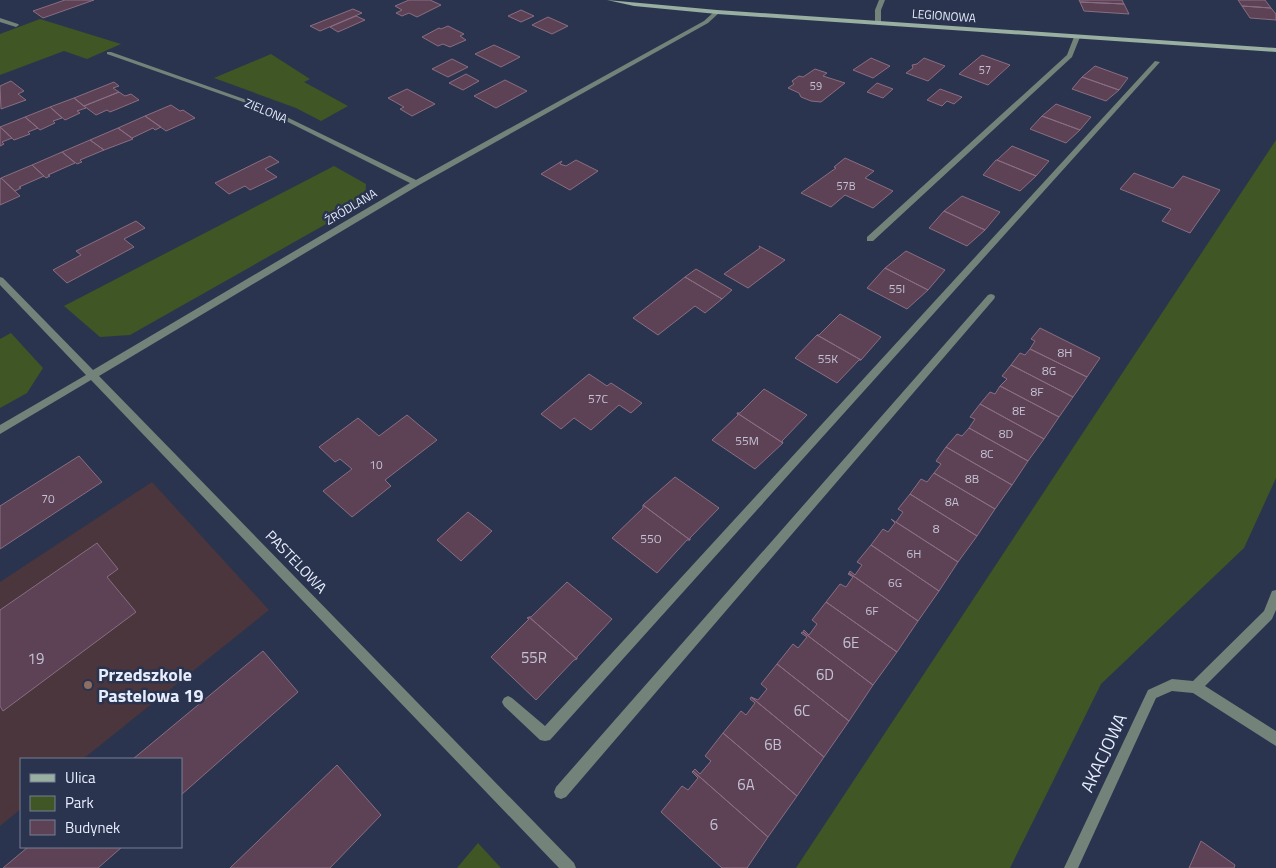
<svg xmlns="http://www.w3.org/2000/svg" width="1276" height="868" viewBox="0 0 1276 868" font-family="'Titillium Web',sans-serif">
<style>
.education{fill:#4a363c}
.green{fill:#405624}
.building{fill:#5d4256;stroke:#8a6d82}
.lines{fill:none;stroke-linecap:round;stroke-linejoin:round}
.lane{fill:#74837a;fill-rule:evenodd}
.street{fill:#74837a;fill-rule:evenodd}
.secondary{fill:#98afa1;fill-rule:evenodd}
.education-dot{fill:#8d6e63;stroke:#2b344e;stroke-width:2}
.labels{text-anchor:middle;stroke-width:5;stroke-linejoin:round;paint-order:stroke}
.far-number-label{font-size:11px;fill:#c4c2d4}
.far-street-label{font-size:12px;fill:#e6edfe;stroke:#2b344e}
.number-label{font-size:12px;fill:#c4c2d4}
.street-label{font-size:15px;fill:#e6edfe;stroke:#2b344e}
.near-number-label{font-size:15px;fill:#c4c2d4}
.near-poi-label{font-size:18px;font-weight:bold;fill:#e6edfe;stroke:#2b344e;text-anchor:start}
.near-street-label{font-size:18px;fill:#e6edfe;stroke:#2b344e}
</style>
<rect width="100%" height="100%" fill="#2b344e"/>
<!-- education -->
<path class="education" d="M152,482L269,610L83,759H21V809L0,826V582Z"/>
<!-- green -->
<path class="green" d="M40,19L121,44L87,59L64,51L0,75V34Z
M271,54L310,79L304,82L348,106L321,121L296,108L214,78Z
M1276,140V478L1244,548L1101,684L1010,868H796Z
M334,166L366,184L365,202L130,335L100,337L64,306Z
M11,333L43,368L27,393L0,408V339Z
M478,843L501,868H457Z"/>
<!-- building -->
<path class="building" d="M65,0H94L43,18L33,11Z
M409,0H430L441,5L417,17L409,13L402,16L396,13L402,10L395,6Z
M1079,0H1122L1124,4L1080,2Z
M1238,0H1265L1271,8L1242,6Z
M1080,2L1124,4L1129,14L1084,11Z
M1242,6L1271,8L1276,14V20L1250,18Z
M353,9L362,13L320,31L310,26Z
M521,10L534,16L521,22L508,16Z
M356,16L365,20L338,32L330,27Z
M548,17L568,26L552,34L532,25Z
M448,26L464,34L460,36L466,40L450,47L443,44L438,46L422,37L439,28L441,29Z
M494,45L520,57L501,67L475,54Z
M982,55L1010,65L988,85L959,74Z
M871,58L890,66L873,78L853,70Z
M924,58L945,66L928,81L906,73L913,68L912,65L917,64Z
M452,59L468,67L448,77L432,69Z
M1095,66L1128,78L1119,90L1082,77Z
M815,69L827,73L823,76L845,83L821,102L811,101L801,97L799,93L788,88L794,84L792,81L799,76L803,77Z
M466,74L479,81L463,90L449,83Z
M1082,77L1119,90L1106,101L1072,89Z
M505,80L527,91L496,108L474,96Z
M11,81L24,91L18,94L26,100L1,109L0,86Z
M114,82L119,86L113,88L119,92L84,106L74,98Z
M877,83L893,89L883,98L867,92Z
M407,89L435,104L412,116L400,109L404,107L388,98Z
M940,89L962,97L954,104L947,101L942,106L927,100Z
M119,92L125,96L131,94L139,100L110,112L107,110L96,115L84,106Z
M74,98L86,108L77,111L80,113L65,120L50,107Z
M1056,104L1091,117L1080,130L1042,116Z
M171,105L180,111L183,110L195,118L166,131L145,116Z
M50,107L62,118L53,121L55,123L40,130L25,117Z
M145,116L161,127L155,130L153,128L132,138L118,128Z
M1042,116L1080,130L1066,143L1030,129Z
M25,117L38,128L28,132L30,134L14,140L0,127Z
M0,127L12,138L2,142L4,144L0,146Z
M118,128L133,139L104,150L90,140Z
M90,140L104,150L80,160L82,162L77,164L62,152Z
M1012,146L1049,161L1036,176L997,160Z
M62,152L75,163L48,175L50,176L46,178L32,165Z
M270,156L279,162L265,169L277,177L250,190L245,186L229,194L215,183Z
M845,158L874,171L865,178L893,191L873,208L845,195L831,207L801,193L836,168L834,167Z
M576,160L598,171L570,190L541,174L562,161L560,164L566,166Z
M996,160H997L1036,176L1020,191L983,175Z
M32,165L44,176L19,187L21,188L15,191L1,178Z
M1134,173L1173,188L1183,176L1220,190L1190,233L1162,221L1171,209L1120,189Z
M1,178L20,196L0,205V179Z
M962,196L1000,212L985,230L944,211Z
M944,211L985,230L967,246L929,228Z
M136,221L145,228L124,239L134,247L67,283L53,270L81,255L76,251Z
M759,246L785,260L748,288L724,274L760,248Z
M906,251L945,270L928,290L885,268Z
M885,268L928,290L907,309L867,288Z
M696,269L732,290L722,299L685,277Z
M685,277L722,299L705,313L695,306L658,335L633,318Z
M840,314L881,337L861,360L817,335H819Z
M1040,328L1100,358L1087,377L1030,349L1035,341L1031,339Z
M817,335L861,360H859L837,383L795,358Z
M1030,349L1087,377L1073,397L1011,365L1020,353L1025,355Z
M1011,365L1073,397L1059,417L1000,386L1007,379L1002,376Z
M589,374L607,386L611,383L642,403L631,413L619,405L591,430L574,418L561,429L541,414Z
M1000,386L1059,417L1044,439L980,404L990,392L995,394Z
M764,389L807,415L782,441L783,443L737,413H740Z
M980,404L1044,439L1028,461L969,428L975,419L970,417Z
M737,413L783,443L755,469L712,440L738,415Z
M407,415L437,440L385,480L391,486L352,517L323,491L352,469L340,459L335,462L319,447L358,418L379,436Z
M969,428L1028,461L1012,485L946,447L957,434L962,436Z
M946,447L1012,485L995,509L934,473L941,464L936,461Z
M79,456L102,482L0,549V506Z
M934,473L995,509L977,536L910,494L921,479L927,482Z
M675,477L719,508L690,538V540L643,505Z
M910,494L977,536L958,562L896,522L903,512L898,509Z
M643,505L690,540H687L657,573L612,538L643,508Z
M468,512L492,531L461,561L437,540Z
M891,519L958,562L939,591L871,545L883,529L888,532L895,523Z
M97,543L118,569L107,577L136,612L3,711L0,706V610Z
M871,545L939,591L918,621L849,573L850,571L855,575L862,565L857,562Z
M849,573L918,621L897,652L826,602L840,584L846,587L853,577L848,574Z
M567,582L612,619L577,657V659L529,617H531Z
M826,602L897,652L873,685L803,632L804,630L809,635L817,624L812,620Z
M529,617L577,659L574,660L536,700L491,657L529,619L527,618Z
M803,632L873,685L849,721L777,664L793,644L798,648L807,637L801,633Z
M263,651L298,692L181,795V759H133Z
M777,664L849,721L824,757L751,697L758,700L767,689L761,684Z
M751,697L824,757L797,796L723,733L741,711L746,715L755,703L750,699Z
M723,733L797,796L768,837L693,771L695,769L700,774L711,761L705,756Z
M337,765L381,815L330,868H230Z
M693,771L768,837L747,868H722L661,812L682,786L688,790L698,778L692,772Z
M1201,841L1235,865L1234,868H1189Z
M28,847H122L98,868H3Z"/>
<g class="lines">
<!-- lane -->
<path class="lane" d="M1077,35L1080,37L1072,57L873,241H867V237L1067,55L1074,37Z"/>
<!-- street -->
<path class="street" d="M879,0H885L881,10V23L878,25L875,23V10Z
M715,11L720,12L708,23L419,185L99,376L574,863L576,868H559L91,380L0,434V425L86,375L0,285V277L3,278L93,370L410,183L260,108L107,54V52H111L264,106L416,180L704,21Z
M0,18L18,24L19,25L16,27L0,22Z
M1155,61L1160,62L550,740L545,741L540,740L504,706L502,702L504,698L508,696L512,698L545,726Z
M991,294L994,295L995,297L994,299L566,797L561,799L556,797L554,792L556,787L988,295Z
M1276,590V610L1272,619L1205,686L1276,731V746L1193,693L1172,691L1156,698L1078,868H1064L1148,690L1172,679L1193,681L1264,611L1272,591Z"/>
<!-- secondary -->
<path class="secondary" d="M607,0L717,10L1276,48V52L717,14L634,6Z"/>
</g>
<!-- markers -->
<circle class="education-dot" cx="88" cy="685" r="5"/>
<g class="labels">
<!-- far-number labels -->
<g class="far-number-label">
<text x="985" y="74">57</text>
<text x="816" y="90">59</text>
<text x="846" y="190">57B</text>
</g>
<!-- far-street labels -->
<g class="far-street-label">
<text transform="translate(944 16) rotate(4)" y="4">LEGIONOWA</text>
<text transform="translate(266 111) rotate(23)" y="4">ZIELONA</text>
<text transform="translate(351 207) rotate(-31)" y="4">ŹRÓDLANA</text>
</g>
<!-- number labels -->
<g class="number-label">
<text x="897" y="293">55I</text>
<text x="1065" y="357">8H</text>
<text x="828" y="363">55K</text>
<text x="1049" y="375">8G</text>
<text x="1037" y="396">8F</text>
<text x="598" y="403">57C</text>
<text x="1019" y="415">8E</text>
<text x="1006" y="438">8D</text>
<text x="747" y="445">55M</text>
<text x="987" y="458">8C</text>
<text x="376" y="469">10</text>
<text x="972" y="483">8B</text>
<text x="48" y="503">70</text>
<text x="952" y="506">8A</text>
<text x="936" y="533">8</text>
<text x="651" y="543">55O</text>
<text x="914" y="558">6H</text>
<text x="895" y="587">6G</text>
<text x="872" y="615">6F</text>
</g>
<!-- street labels -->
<g class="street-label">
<text transform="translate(296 562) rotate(46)" y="5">PASTELOWA</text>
</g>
<!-- near-number labels -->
<g class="near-number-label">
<text x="851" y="648">6E</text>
<text x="534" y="663">55R</text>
<text x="36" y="664">19</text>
<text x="825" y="680">6D</text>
<text x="802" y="716">6C</text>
<text x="773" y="750">6B</text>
<text x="746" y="790">6A</text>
<text x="714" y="830">6</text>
</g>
<!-- near-poi labels -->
<g class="near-poi-label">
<text x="98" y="681">Przedszkole<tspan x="98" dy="21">Pastelowa 19</tspan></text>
</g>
<!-- near-street labels -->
<g class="near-street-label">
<text transform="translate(1104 753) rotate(-65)" y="6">AKACJOWA</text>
</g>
</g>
<!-- legend -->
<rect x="20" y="758" width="162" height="90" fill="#2b344e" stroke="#767e94"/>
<rect x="30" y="774" width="25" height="8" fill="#98afa1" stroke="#767e94"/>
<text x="65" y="783" font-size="15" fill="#e6edfe">Ulica</text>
<rect x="30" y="796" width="25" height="15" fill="#405624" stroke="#767e94"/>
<text x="65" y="808" font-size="15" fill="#e6edfe">Park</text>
<rect x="30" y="820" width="25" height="15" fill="#5d4256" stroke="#767e94"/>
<text x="65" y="833" font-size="15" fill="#e6edfe">Budynek</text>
</svg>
